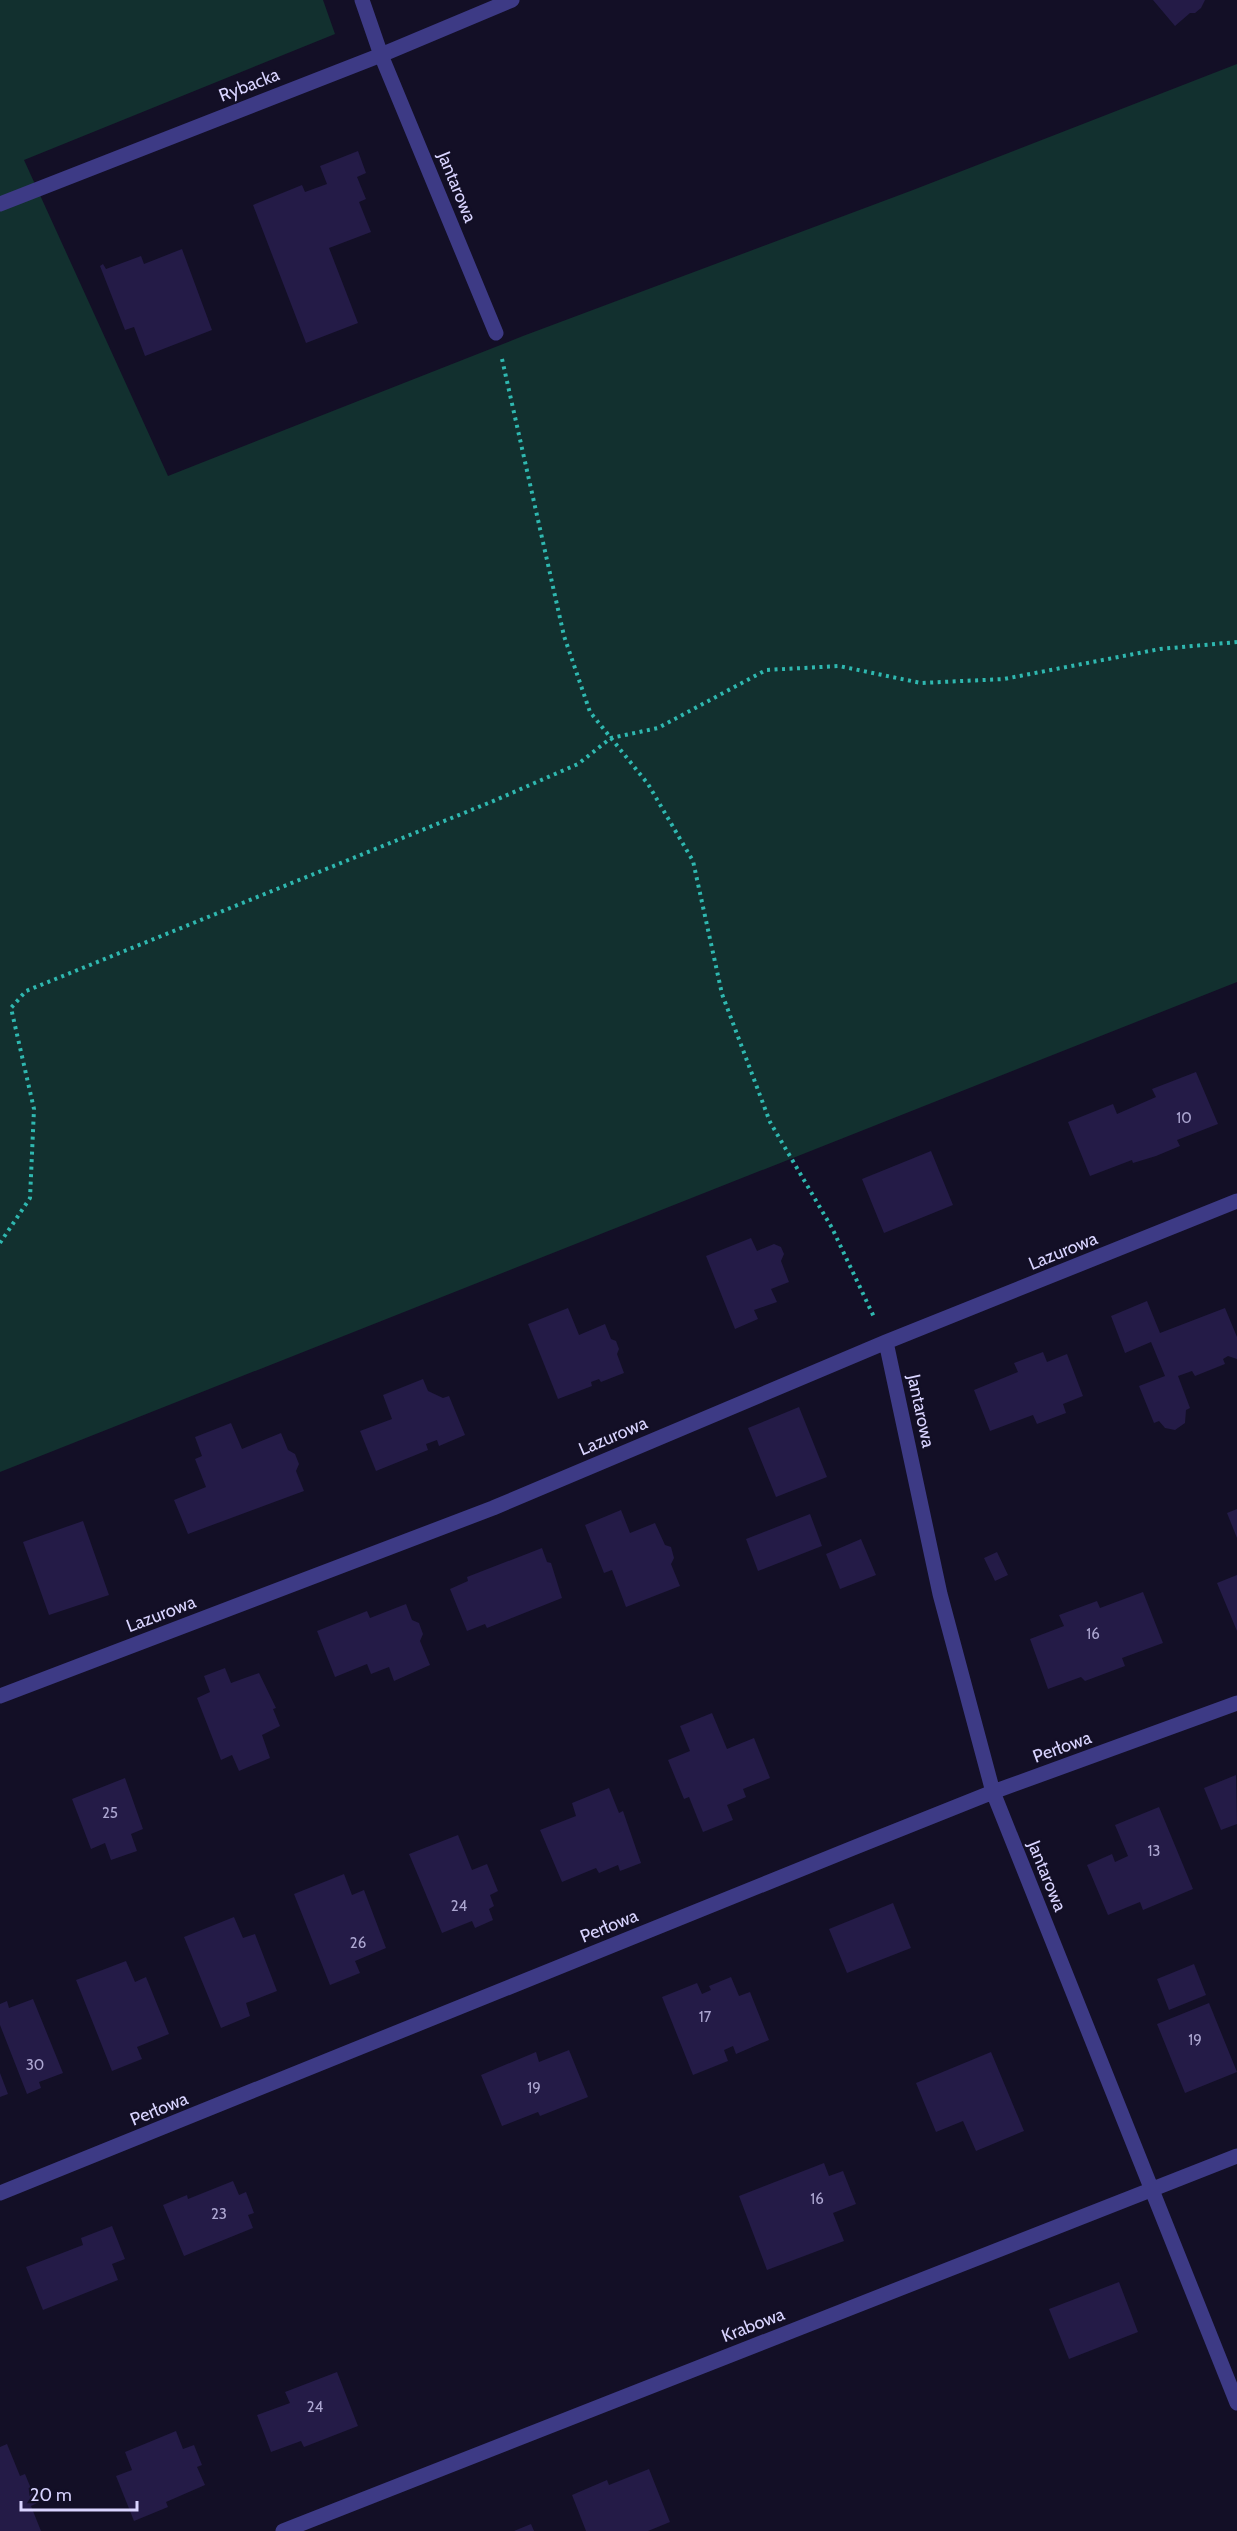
<svg xmlns="http://www.w3.org/2000/svg" width="1237" height="2531" viewBox="0 0 1237 2531" font-family="Cabin,sans-serif">
<style>
.green{fill:#12302f}
.building{fill:#241b47}
.lines{fill:none;stroke-linecap:round;stroke-linejoin:round}
.path{stroke:#2fb8b0;stroke-width:4;stroke-dasharray:3 4.5;stroke-linecap:butt}
.minor{stroke:#3d3a85;stroke-width:15}
.labels{text-anchor:middle;stroke-width:4.5;stroke-linejoin:round;paint-order:stroke}
.number-label{font-size:15px;fill:#aca6d1}
.street-label{font-size:18px;fill:#d9d4ff;stroke:#130f26}
</style>
<rect width="100%" height="100%" fill="#130f26"/>
<!-- green -->
<path class="green" d="M0,0H323L335,34L24,160L168,476L523,336L913,190L1237,64V982L0,1472Z"/>
<!-- building -->
<path class="building" d="M1153,0H1205L1201,8L1195,13H1190L1175,26Z
M358,151L366,173L357,177L366,199L359,202L371,232L329,248L358,323L306,343L253,205L302,185L305,192L327,184L320,166Z
M182,249L212,330L145,356L134,327L125,330L100,266L103,264L106,269L141,256L144,264Z
M1196,1072L1218,1124L1177,1140L1180,1146L1156,1156L1133,1163L1132,1160L1090,1176L1068,1122L1113,1104L1117,1114L1156,1097L1152,1089Z
M931,1151L953,1205L884,1233L862,1179Z
M751,1238L757,1251L774,1244L781,1247L784,1254L781,1261L789,1282L771,1289L777,1302L754,1310L758,1319L735,1329L706,1256Z
M1147,1301L1160,1333L1225,1308L1237,1337V1359L1228,1356L1223,1359L1225,1364L1195,1376L1192,1371L1178,1376L1190,1408L1186,1410L1185,1423L1175,1430L1165,1428L1159,1421L1154,1423L1139,1386L1165,1376L1151,1342L1125,1353L1111,1316Z
M568,1308L579,1335L605,1324L611,1339L616,1341L619,1349L617,1354L624,1373L601,1382L599,1379L591,1382L592,1386L558,1399L528,1324Z
M1043,1352L1047,1362L1067,1354L1083,1396L1063,1404L1066,1413L1037,1424L1033,1415L990,1431L974,1390L1018,1372L1014,1363Z
M423,1379L428,1391L443,1398L449,1396L465,1435L439,1446L437,1440L426,1444L428,1450L376,1471L360,1431L392,1419L383,1395Z
M799,1407L827,1477L776,1497L748,1428Z
M231,1423L242,1449L281,1433L288,1450L295,1454L299,1464L296,1471L304,1491L188,1534L174,1500L206,1487L195,1459L202,1456L195,1437Z
M1237,1509V1538L1227,1513Z
M621,1510L630,1533L655,1523L665,1545L671,1547L674,1558L671,1564L680,1586L626,1607L612,1570L604,1573L585,1525Z
M810,1514L822,1546L758,1571L746,1539Z
M83,1521L109,1595L49,1615L23,1542Z
M861,1539L876,1575L840,1589L826,1554Z
M542,1548L547,1562L551,1563L562,1598L487,1628L485,1624L467,1631L450,1589L468,1581L467,1577Z
M997,1552L1008,1575L995,1581L984,1558Z
M1237,1575V1631L1217,1583Z
M1143,1592L1163,1643L1122,1658L1125,1666L1085,1681L1081,1677L1048,1689L1030,1639L1064,1626L1059,1615L1097,1601L1100,1608Z
M406,1604L412,1620L419,1623L423,1634L420,1641L430,1665L394,1681L389,1667L371,1674L367,1664L335,1677L317,1631L367,1611L370,1618Z
M225,1668L231,1683L259,1673L276,1708L273,1709L280,1726L262,1735L270,1758L239,1771L232,1755L221,1760L197,1698L210,1692L204,1676Z
M712,1713L727,1749L754,1738L770,1778L743,1789L746,1797L727,1805L733,1820L703,1832L689,1797L684,1799L668,1760L690,1751L680,1726Z
M1236,1775L1237,1824L1221,1830L1204,1788Z
M125,1778L143,1829L131,1834L137,1851L111,1860L105,1843L91,1849L72,1799Z
M609,1788L619,1813L623,1811L641,1863L620,1871L618,1865L599,1873L596,1868L562,1882L540,1830L576,1816L572,1803Z
M1159,1807L1193,1889L1143,1910L1140,1902L1108,1915L1087,1865L1112,1854L1115,1862L1128,1856L1115,1825Z
M458,1835L472,1870L487,1864L498,1891L490,1895L494,1906L489,1909L493,1920L475,1928L472,1921L442,1933L409,1854Z
M344,1874L352,1895L364,1890L386,1948L355,1961L360,1973L330,1985L294,1894Z
M893,1903L911,1948L847,1973L829,1929Z
M234,1917L243,1938L255,1934L277,1991L246,2003L250,2016L221,2028L184,1937Z
M126,1961L135,1982L146,1977L169,2034L137,2047L142,2059L112,2071L76,1980Z
M1194,1964L1206,1995L1169,2010L1157,1979Z
M731,1977L739,1996L750,1992L769,2040L736,2054L733,2046L724,2050L728,2061L693,2075L662,1997L697,1983L702,1994L711,1990L709,1986Z
M33,1999L63,2073L39,2082L41,2088L27,2094L0,2025V2004L7,2001L9,2008Z
M1209,2003L1237,2072L1185,2093L1157,2024Z
M569,2050L588,2097L540,2116L538,2112L502,2126L481,2075L536,2052L539,2062Z
M991,2052L1024,2131L976,2151L963,2121L936,2132L916,2083Z
M0,2073L8,2094L0,2097Z
M824,2163L829,2176L843,2171L856,2204L833,2213L844,2241L767,2270L739,2196Z
M233,2181L239,2195L246,2192L254,2213L248,2215L253,2228L184,2256L163,2205L187,2195L188,2199Z
M112,2226L125,2259L112,2264L118,2280L43,2310L26,2267L83,2245L81,2238Z
M1119,2282L1138,2332L1069,2359L1049,2309Z
M337,2372L358,2426L304,2447L301,2441L271,2452L257,2415L290,2403L285,2392Z
M176,2431L183,2449L194,2445L202,2465L197,2467L205,2485L166,2502L168,2507L134,2521L116,2476L132,2470L125,2452Z
M7,2444L20,2476L25,2474L37,2503L31,2506L41,2531H0V2447Z
M649,2469L670,2522L648,2531H586L572,2495L607,2480L609,2485Z
M531,2524L534,2531H514Z"/>
<g class="lines">
<!-- path -->
<path class="path" d="M502,359L564,636L590,712L648,784L693,861L722,994L770,1122L832,1228L874,1317
M0,1243L30,1198L34,1109L11,1008L26,991L491,802L578,764L611,738L658,728L766,670L839,666L921,683L1004,679L1160,649L1237,642"/>
<!-- minor -->
<path class="minor" d="M362,0L381,55L496,333
M0,204L381,55L512,0
M886,1342L940,1594L993,1792L1237,2403
M0,1696L493,1508L886,1342L1237,1201
M0,2193L853,1848L993,1792L1237,1703
M283,2531L1237,2156"/>
</g>
<g class="labels">
<!-- number labels -->
<g class="number-label">
<text x="1184" y="1123">10</text>
<text x="1093" y="1639">16</text>
<text x="110" y="1818">25</text>
<text x="1154" y="1856">13</text>
<text x="459" y="1911">24</text>
<text x="358" y="1948">26</text>
<text x="705" y="2022">17</text>
<text x="1195" y="2045">19</text>
<text x="35" y="2070">30</text>
<text x="534" y="2093">19</text>
<text x="817" y="2204">16</text>
<text x="219" y="2219">23</text>
<text x="315" y="2412">24</text>
</g>
<!-- street labels -->
<g class="street-label">
<text transform="translate(249 85) rotate(-21)" y="6">Rybacka</text>
<text transform="translate(457 187) rotate(68)" y="6">Jantarowa</text>
<text transform="translate(1063 1251) rotate(-22)" y="6">Lazurowa</text>
<text transform="translate(921 1411) rotate(78)" y="6">Jantarowa</text>
<text transform="translate(613 1436) rotate(-23)" y="6">Lazurowa</text>
<text transform="translate(161 1614) rotate(-21)" y="6">Lazurowa</text>
<text transform="translate(1062 1747) rotate(-20)" y="6">Perłowa</text>
<text transform="translate(1047 1876) rotate(68)" y="6">Jantarowa</text>
<text transform="translate(609 1926) rotate(-22)" y="6">Perłowa</text>
<text transform="translate(159 2109) rotate(-22)" y="6">Perłowa</text>
<text transform="translate(753 2325) rotate(-21)" y="6">Krabowa</text>
</g>
</g>
<!-- scale -->
<path d="M21 2501v9h116v-9" fill="none" stroke="#d9d4ff" stroke-width="3"/>
<text x="30" y="2501" font-size="18" fill="#d9d4ff" stroke="#130f26" stroke-width="4.5" paint-order="stroke">20 m</text>
</svg>
